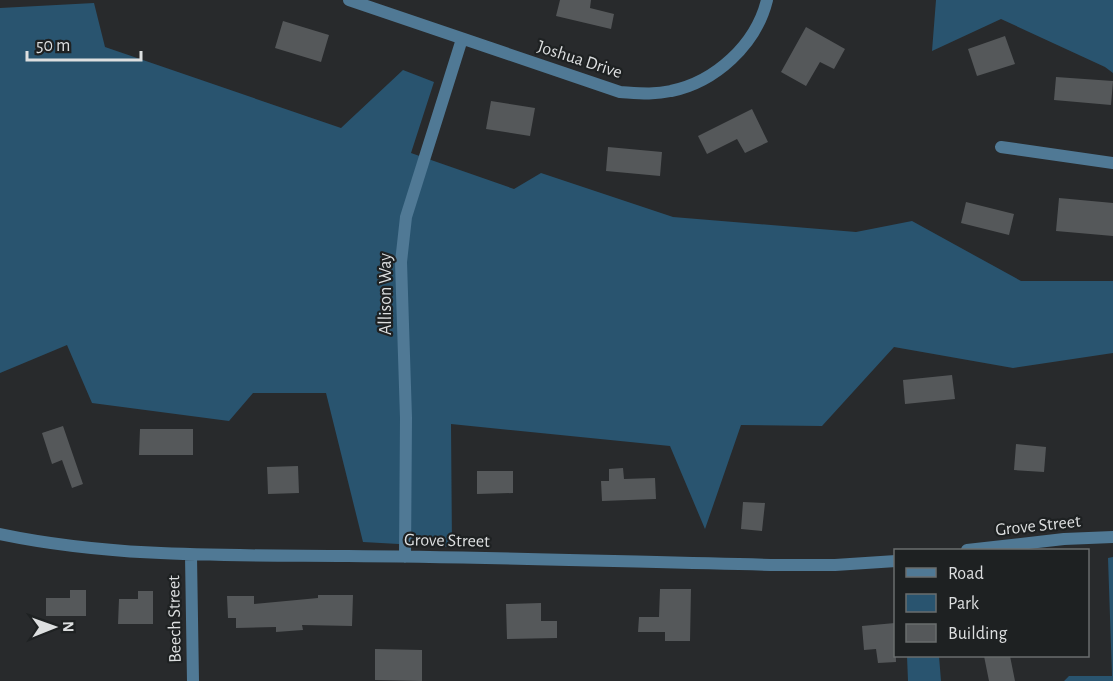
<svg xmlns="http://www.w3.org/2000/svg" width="1113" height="681" viewBox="0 0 1113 681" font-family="'Alegreya Sans',sans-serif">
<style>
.green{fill:#29546f}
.building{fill:#55585a}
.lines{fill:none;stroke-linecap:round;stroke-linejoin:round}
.street{stroke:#507995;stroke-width:12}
.labels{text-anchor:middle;stroke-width:4.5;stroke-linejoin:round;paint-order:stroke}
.street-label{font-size:18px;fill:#dddfe0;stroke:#1e2122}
</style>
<rect width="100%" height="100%" fill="#282a2c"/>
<!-- green -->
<path class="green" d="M936,0H1113V73L1105,67L1001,19L932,51Z
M94,3L105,47L341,128L403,70L434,82L411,153L514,189L541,173L673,217L856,232L912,221L1021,281H1113V353L1013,368L894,347L822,426L741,425L705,529L670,446L451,424L452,547L363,542L326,393H253L229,421L92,403L67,345L0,373V8Z
M1113,557V681H1064L1069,676H1112L1108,558Z
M907,656H939L941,681H908Z"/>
<!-- building -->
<path class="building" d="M560,0H591L590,8L614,14L611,29L556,16Z
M283,21L329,35L321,62L275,48Z
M806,27L845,49L834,69L820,62L806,86L781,72Z
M1005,36L1015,64L977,76L968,49Z
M1056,77L1113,81L1111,105L1054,100Z
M491,101L535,108L530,136L486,129Z
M752,109L768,142L745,153L737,139L707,154L698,136Z
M608,147L662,152L660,176L606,171Z
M1059,198L1113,203V236L1056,231Z
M966,202L1014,214L1009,235L961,223Z
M952,375L955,399L905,404L903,380Z
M63,426L83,484L72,488L62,460L52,464L42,433Z
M140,429H193V455H139Z
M1016,444L1046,447L1044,472L1014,470Z
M298,466L299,493L268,494L267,467Z
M623,468L624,479L655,478L656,499L602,501L601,481H609V469Z
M477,471H513V493L477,494Z
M743,502L765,503L762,531L741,529Z
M660,589H691L690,641H665V632H638L639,617H659Z
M70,590H86V616H46V598H70Z
M138,591H153V624H118L119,599H138Z
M318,595H353L352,626L302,625L303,630L276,632V627L236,628V618H228L227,596H254V604L318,598Z
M541,603V621H557V638L507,639L506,604Z
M895,623L896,662L878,663L876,649L864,650L862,626Z
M375,649L422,650V681L375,680Z
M984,656H1010L1015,681H989Z"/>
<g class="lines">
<!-- street -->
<path class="street" d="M349,0L620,92C637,93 654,95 671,91C715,82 756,45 767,0
M1001,147L1113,163
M0,534C115,558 231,555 348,556C492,557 636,562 779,565H835L896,561
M967,550L1064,539L1113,537
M191,556L193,681
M405,557L406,418L401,262L406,217L462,39"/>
</g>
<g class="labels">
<!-- street labels -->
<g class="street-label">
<text transform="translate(580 59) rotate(18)" y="6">Joshua Drive</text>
<text transform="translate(385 294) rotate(-90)" y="6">Allison Way</text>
<text transform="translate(1038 525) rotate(-6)" y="6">Grove Street</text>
<text transform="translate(447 540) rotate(1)" y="6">Grove Street</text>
<text transform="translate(174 619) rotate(-91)" y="6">Beech Street</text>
</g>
</g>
<!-- legend -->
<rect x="894" y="549" width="195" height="108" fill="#1e2122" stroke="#6a6d6e" stroke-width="1.5"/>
<rect x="906" y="568" width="30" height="9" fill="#507995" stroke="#6a6d6e" stroke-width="1.5"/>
<text x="948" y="579" font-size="18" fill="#dddfe0">Road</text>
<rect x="906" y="594" width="30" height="18" fill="#29546f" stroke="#6a6d6e" stroke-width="1.5"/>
<text x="948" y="609" font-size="18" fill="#dddfe0">Park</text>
<rect x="906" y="624" width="30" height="18" fill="#55585a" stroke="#6a6d6e" stroke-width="1.5"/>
<text x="948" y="639" font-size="18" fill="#dddfe0">Building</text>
<!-- north arrow -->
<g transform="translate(54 627) rotate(89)" stroke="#1e2122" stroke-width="4.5" paint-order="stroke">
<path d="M0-4.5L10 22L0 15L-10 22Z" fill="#dddfe0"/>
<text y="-9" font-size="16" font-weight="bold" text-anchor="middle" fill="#dddfe0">N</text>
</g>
<!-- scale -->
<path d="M27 51v9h114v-9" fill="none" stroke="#dddfe0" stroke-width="3"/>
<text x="36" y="51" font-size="18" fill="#dddfe0" stroke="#1e2122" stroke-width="4.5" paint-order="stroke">50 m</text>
</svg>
